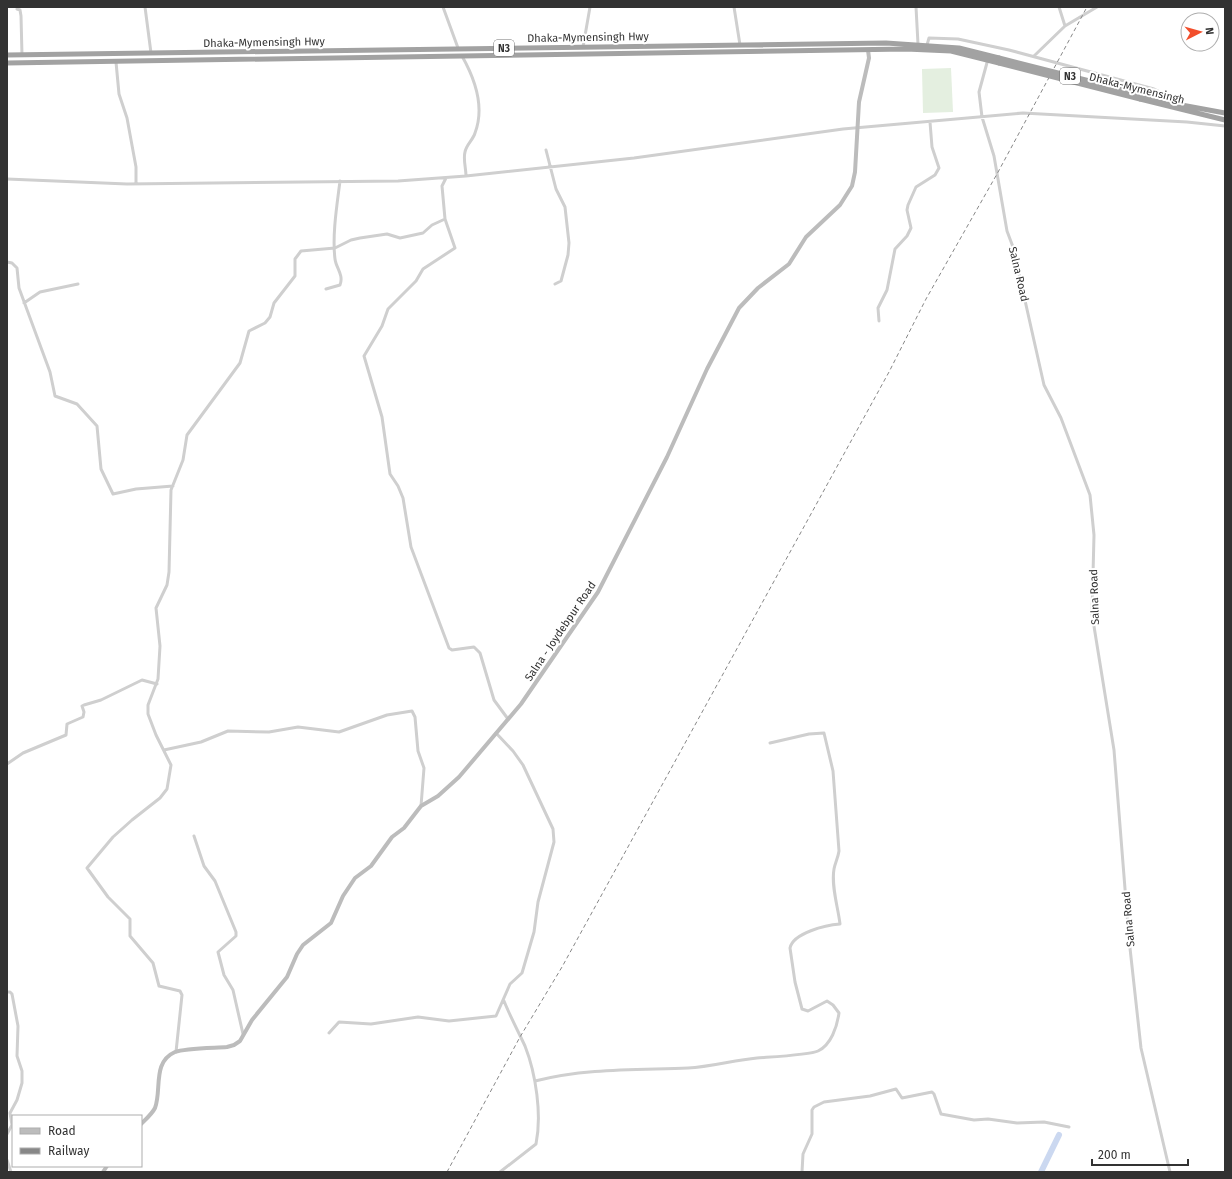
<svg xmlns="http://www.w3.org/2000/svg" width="1232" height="1179" viewBox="0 0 1232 1179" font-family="'Fira Sans',sans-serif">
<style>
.green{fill:#e4efe0}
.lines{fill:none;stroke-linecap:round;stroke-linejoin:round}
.river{stroke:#cbd8f0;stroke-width:6}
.minor{stroke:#cfcfcf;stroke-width:3}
.secondary{stroke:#bcbcbc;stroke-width:4}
.trunk{stroke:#a2a2a2;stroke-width:5}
.rail{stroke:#878787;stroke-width:1;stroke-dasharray:4 3;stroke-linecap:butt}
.trunk-bridge{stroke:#a2a2a2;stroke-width:5}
.labels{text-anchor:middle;stroke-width:4;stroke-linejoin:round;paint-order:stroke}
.shield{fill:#fff;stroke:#707070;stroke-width:1}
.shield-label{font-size:10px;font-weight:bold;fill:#323232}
.street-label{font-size:11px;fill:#323232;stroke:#fff}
</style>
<rect width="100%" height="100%" fill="#fff"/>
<!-- green -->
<path class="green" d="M951,68L953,112L923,113L922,69Z"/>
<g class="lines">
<!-- river -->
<path class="river" d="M1041,1172L1059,1135"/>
<!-- minor -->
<path class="minor" d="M145,7L151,53
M443,7L458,48
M734,7L740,45
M916,7L918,44
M1059,7L1065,26
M17,9L20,10L21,16L22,55
M927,45L929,38L958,39L1009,50L1154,89L1172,98L1175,103
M583,47L590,7
M462,56C475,79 485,107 475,133C473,140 466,145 465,152C463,159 466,168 466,176
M1034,56L1065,26L1097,7
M988,59L979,92L982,117L994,156L1007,231L1013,247L1044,385L1061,418L1090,495L1094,535L1092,614L1114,750L1129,939L1141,1048L1170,1172
M116,62L119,94L127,118L136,167V184
M546,150L556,189L565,207L569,243L568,255L561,281L555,284
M7,179L127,184L398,181L466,176L634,158L843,129L1023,113L1187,122L1225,126
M445,219L455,248L423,269L416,281L388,309L382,326L364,356L382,417L390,474L398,486L403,498L411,547L449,648L452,650L474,647L480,653L494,700L508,719
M7,262L12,263L17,268L19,288L50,372L55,396L77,404L97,426L101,469L113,494L136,489L173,486
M326,289L340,285C344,275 336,268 335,259C332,235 337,205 340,181
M24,303L40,292L78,284
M879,321L878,308L887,290L895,249L907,236L911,228L907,210L908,205L916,187L935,175L939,168L932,147L930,122
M164,750L201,742L228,731L269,732L298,727L339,732L387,715L412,711L415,717L418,751L424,768L421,806
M7,764L23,753L66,735L67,724L83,717L84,712L82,706L84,705L101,700L142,680L157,684
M194,836L204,866L215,881L236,932V936L218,952L224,975L233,990L243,1034
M7,992H10L12,994L18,1026L17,1056L22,1071V1083L17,1100L10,1113L12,1125L7,1134
M329,1033L339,1022L371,1024L418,1017L449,1021L496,1016L510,984L522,973L534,932L538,902L554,842L553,829L523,765L513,751L496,733
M176,1052L182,995L180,991L159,986L153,963L130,936V919L108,897L87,868L113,837L132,820L160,798L167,789L171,765L156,735L148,714V705L158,679L160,646L156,608L167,585L169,572L171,490L183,460L187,435L240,363L249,331L265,323L270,317L274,303L295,276V259L301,251L335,248L351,240L360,238L387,234L400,238L423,233L432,225L445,219L442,186L446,178
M535,1081C585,1068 637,1070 688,1068C711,1067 734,1060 757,1058C769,1057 810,1055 818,1051C831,1045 837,1027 839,1013L833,1005L827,1001L808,1011L802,1009L795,982L790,948C793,933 826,925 840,924C838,907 831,886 834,869C835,863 838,858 839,851L833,771L824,733L809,734L770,743
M7,1160L11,1172
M500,1172L536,1144C542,1115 536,1074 525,1046C518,1031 510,1016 504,1001
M802,1172L803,1154L812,1134V1110L814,1107L824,1102L870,1096L896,1089L902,1098L932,1092L934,1094L941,1114L974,1120L988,1119L1017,1123L1044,1122L1069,1127"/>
<!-- secondary -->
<path class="secondary" d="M141,1124C146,1119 152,1114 155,1108C162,1090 152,1062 175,1052C185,1048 214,1048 227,1047L234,1045L240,1041L252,1020L287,977L297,954L303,945L331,923L343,896L355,878L371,866L392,837L404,828L421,806L438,796L459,777L521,704L598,592L667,457L707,369L739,308L758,288L789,264L806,237L840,205L852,186L855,172L859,102L869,58L868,50
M103,1172L107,1166"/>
<!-- trunk -->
<path class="trunk" d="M7,55L886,43L959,48L999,58
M7,63L906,49L951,51L999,63
M1141,94L1176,104L1225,113
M1140,99L1225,120"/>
<!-- rail -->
<path class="rail" d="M447,1172L520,1037L562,967L889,372L926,299L997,174L1087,7"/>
<!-- trunk-bridge -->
<path class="trunk-bridge" d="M999,58L1141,94
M999,63L1140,99"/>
</g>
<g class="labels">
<!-- shield labels -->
<g class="shield">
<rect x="494" y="40" width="20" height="16" rx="3"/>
<rect x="1060" y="68" width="20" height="16" rx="3"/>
</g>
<g class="shield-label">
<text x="504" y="52">N3</text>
<text x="1070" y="80">N3</text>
</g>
<!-- street labels -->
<g class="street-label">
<text transform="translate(588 37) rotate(-1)" y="4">Dhaka-Mymensingh Hwy</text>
<text transform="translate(264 42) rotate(-1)" y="4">Dhaka-Mymensingh Hwy</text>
<text transform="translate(1137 88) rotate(14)" y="4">Dhaka-Mymensingh</text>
<text transform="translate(1019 274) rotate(77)" y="4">Salna Road</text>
<text transform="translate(1094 597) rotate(-92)" y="4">Salna Road</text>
<text transform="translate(560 631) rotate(-56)" y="4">Salna - Joydebpur Road</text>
<text transform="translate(1128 919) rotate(-95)" y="4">Salna Road</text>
</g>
</g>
<!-- border -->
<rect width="1232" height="1179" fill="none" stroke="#323232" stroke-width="16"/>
<!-- legend -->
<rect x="12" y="1115" width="130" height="52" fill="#ffffff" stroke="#adadad"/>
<rect x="20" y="1128" width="20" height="6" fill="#bcbcbc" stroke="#adadad"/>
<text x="48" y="1135" font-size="12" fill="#323232">Road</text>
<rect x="20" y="1148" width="20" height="6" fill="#878787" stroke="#adadad"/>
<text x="48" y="1155" font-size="12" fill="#323232">Railway</text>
<!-- north arrow -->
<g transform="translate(1200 32) rotate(84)"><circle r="19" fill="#ffffff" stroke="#adadad"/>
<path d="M0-3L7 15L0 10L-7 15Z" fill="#f24e2b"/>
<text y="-6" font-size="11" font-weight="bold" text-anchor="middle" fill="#323232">N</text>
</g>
<!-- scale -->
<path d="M1092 1159v6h96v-6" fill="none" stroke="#323232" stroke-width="2"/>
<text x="1098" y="1159" font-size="12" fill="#323232" stroke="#ffffff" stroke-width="3" paint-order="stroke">200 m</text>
</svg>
